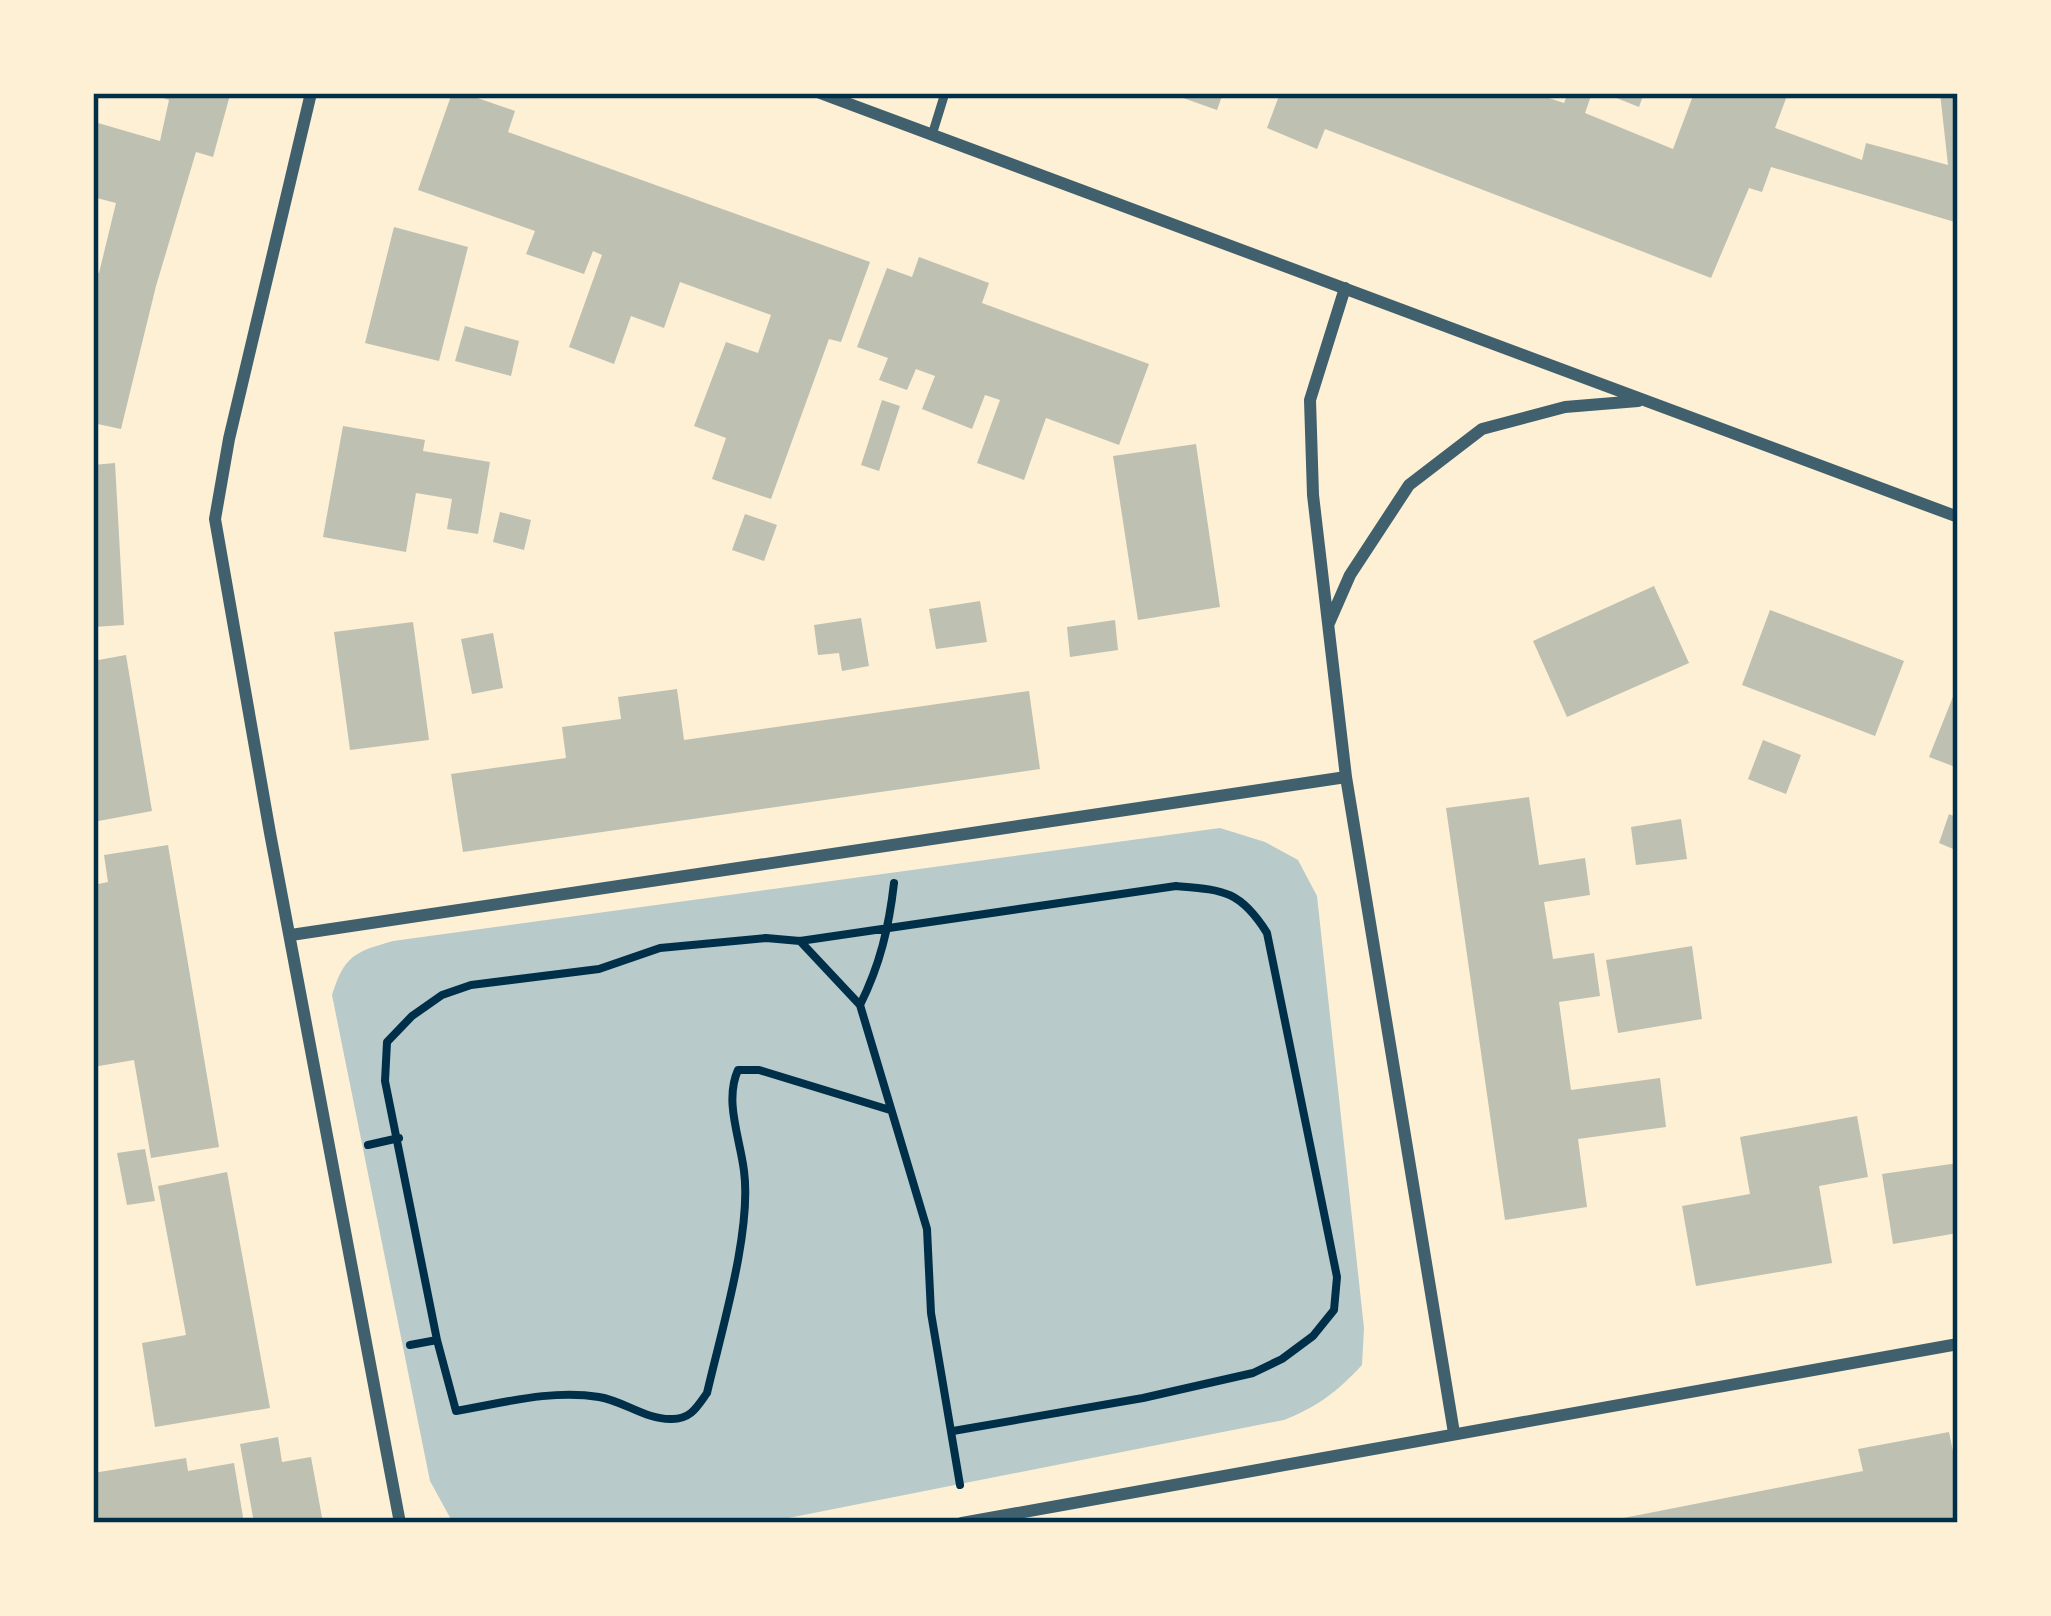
<svg xmlns="http://www.w3.org/2000/svg" width="2051" height="1616" viewBox="0 0 2051 1616" font-family="'Fira Sans Condensed',sans-serif">
<style>
.green{fill:#b9caca}
.building{fill:#bec0b2}
.lines{fill:none;stroke-linecap:round;stroke-linejoin:round}
.path{stroke:#003049;stroke-width:8}
.service{stroke:#3f606c;stroke-width:9}
.minor{stroke:#3f606c;stroke-width:12}
.neatline{fill:none;stroke:#003049;stroke-width:4.5}
</style>
<rect width="100%" height="100%" fill="#fdf0d5"/>
<!-- green -->
<path class="green" d="M1220,828L1265,842L1298,860L1317,896L1364,1328L1362,1365C1338,1391 1317,1407 1284,1420L763,1523H453L430,1481L332,995C344,956 354,952 393,941Z"/>
<!-- building -->
<path class="building" d="M151,93L230,95L213,157L196,152L156,286L121,429L93,423V271L99,273L116,203L93,197V140L98,123L160,141L169,100Z
M452,93H463L515,111L508,132L870,262L841,342L829,339L771,499L712,479L726,438L694,426L726,342L758,353L771,315L680,282L664,328L631,316L614,364L569,347L602,255L593,251L584,274L526,254L535,231L418,190Z
M1169,93H1223L1217,110Z
M1280,93H1534L1564,103L1568,93H1592L1585,113L1673,149L1694,93H1788L1775,128L1862,160L1866,143L1948,165L1940,93H1958V223L1771,167L1762,192L1749,188L1711,278L1325,129L1317,149L1267,128Z
M1604,93H1644L1639,107Z
M394,227L468,247L439,361L365,343Z
M919,257L989,283L982,303L1149,364L1119,445L1046,418L1024,480L977,463L1000,400L985,395L972,429L922,409L935,376L916,369L907,390L879,380L888,358L857,347L887,268L912,277Z
M465,326L519,341L511,376L455,361Z
M882,400L900,406L879,471L861,465Z
M343,426L425,440L423,451L490,462L478,534L447,529L452,499L416,493L406,552L323,537Z
M1196,444L1220,607L1138,620L1113,456Z
M115,463L124,625L93,627V465Z
M500,512L531,520L524,550L493,542Z
M745,514L777,525L764,561L732,550Z
M1654,586L1689,663L1567,717L1533,641Z
M980,601L987,642L936,649L929,609Z
M1770,610L1904,661L1875,736L1742,685Z
M861,618L869,666L842,671L839,653L818,655L814,625Z
M1115,620L1118,650L1070,657L1067,627Z
M413,622L429,740L350,750L334,632Z
M493,633L503,688L472,694L461,639Z
M126,655L152,811L93,822V661Z
M1958,684V768L1929,757Z
M677,689L684,740L1029,691L1040,769L463,852L451,774L566,758L562,727L621,719L618,697Z
M1763,740L1801,755L1786,794L1748,779Z
M1529,797L1539,865L1585,858L1590,895L1544,902L1553,959L1594,953L1600,996L1559,1002L1571,1090L1660,1078L1666,1127L1578,1139L1587,1207L1505,1220L1446,808Z
M1949,814L1958,818V851L1939,843Z
M1681,819L1687,859L1636,865L1631,827Z
M168,845L219,1147L151,1158L134,1060L93,1067V885L108,882L104,855Z
M1692,946L1702,1019L1618,1033L1606,960Z
M1857,1116L1868,1177L1819,1186L1832,1263L1696,1286L1682,1206L1750,1194L1740,1137Z
M145,1149L155,1201L127,1205L117,1153Z
M1958,1163V1233L1893,1244L1882,1174Z
M227,1172L270,1408L155,1427L142,1343L186,1335L158,1186Z
M1949,1432L1958,1476V1523H1598L1863,1471L1858,1449Z
M278,1437L282,1462L311,1457L323,1523H254L240,1444Z
M186,1458L188,1471L234,1463L244,1523H93V1473Z"/>
<g class="lines">
<!-- path -->
<path class="path" d="M894,883C889,927 880,965 860,1005L927,1229L931,1313L960,1485
M800,941L860,1005
M368,1145L399,1138
M437,1340L385,1081L387,1042L412,1016L442,995L471,985L599,969L660,948L766,938L800,941L1176,886C1223,890 1240,890 1267,933L1337,1277L1334,1310L1313,1336L1282,1359L1253,1373L1143,1398L953,1431
M410,1345L437,1340L456,1411C503,1403 552,1389 599,1397C624,1401 646,1420 672,1419C691,1419 697,1407 707,1393C721,1332 752,1231 744,1171C740,1138 724,1101 738,1070H759L890,1110"/>
<!-- service -->
<path class="service" d="M932,135L945,93"/>
<!-- minor -->
<path class="minor" d="M311,93L229,439L215,519L270,833L400,1523
M820,93L1958,517
M1345,288L1310,400L1313,495L1346,777L1454,1433
M1329,623L1350,575L1409,485L1482,429L1565,407L1638,401
M291,935L1346,777
M962,1523L1958,1344"/>
</g>
<!-- border -->
<rect width="2051" height="1616" fill="none" stroke="#fdf0d5" stroke-width="192"/>
<rect x="96" y="96" width="1859" height="1424" class="neatline"/>
</svg>
